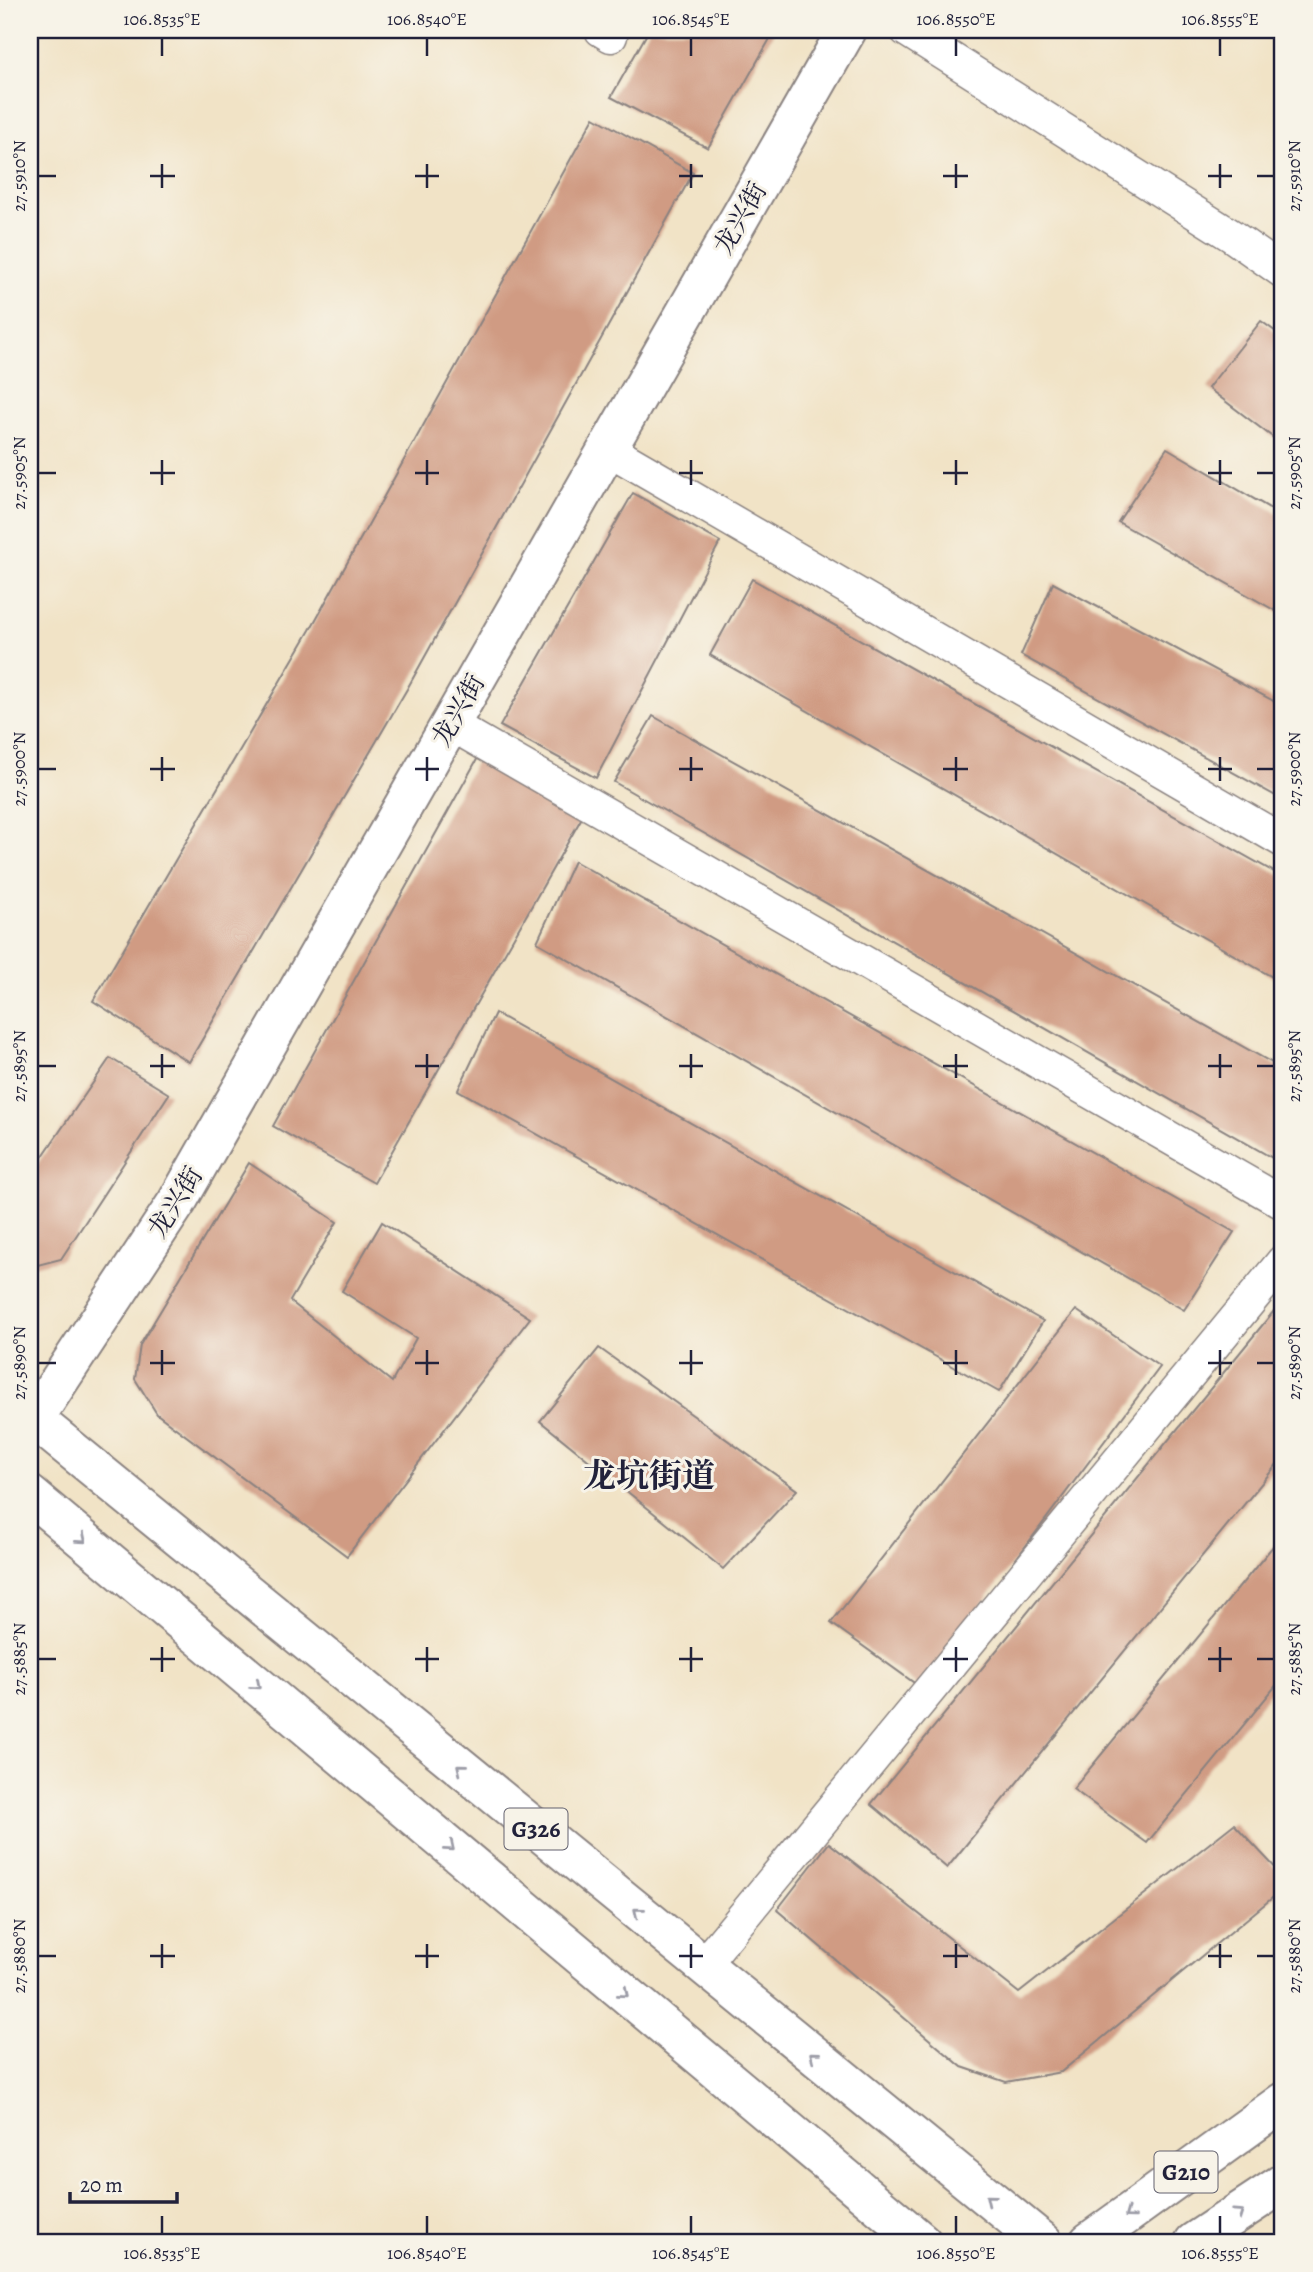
<svg xmlns="http://www.w3.org/2000/svg" width="1313" height="2272" viewBox="0 0 1313 2272" font-family="Alegreya,'Noto Serif SC',serif">
<style>
.building{fill:#d09b83}
.lines{fill:none;stroke-linecap:round;stroke-linejoin:round}
.street-casing{stroke:#8a8280;stroke-width:35}
.secondary-casing{stroke:#8a8280;stroke-width:42}
.highway-casing{stroke:#8a8280;stroke-width:42}
.street{stroke:#fff;stroke-width:32}
.secondary{stroke:#fff;stroke-width:38}
.highway{stroke:#fff;stroke-width:38}
.oneway{stroke:#9c9ca7}
.ticks{fill:none;stroke:#22223b;stroke-width:2.5}
.labels{text-anchor:middle;stroke-width:6;stroke-linejoin:round;paint-order:stroke}
.shield{fill:#f7f3e8;stroke:#62616f;stroke-width:2}
.shield-label{font-size:24px;font-weight:bold;fill:#22223b}
.street-label{font-size:26px;fill:#22223b;stroke:#f7f3e8}
.district-label{font-size:33px;font-weight:bold;fill:#22223b;stroke:#f7f3e8}
.neatline{fill:none;stroke:#22223b;stroke-width:2.5}
.ticks-label{font-size:18px;text-anchor:middle;fill:#22223b}
</style>
<rect width="100%" height="100%" fill="#f7f3e8"/>
<filter id="ink" filterUnits="userSpaceOnUse"><feTurbulence type="fractalNoise" baseFrequency=".0143" numOctaves="2"/><feDisplacementMap in="SourceGraphic" scale="14" xChannelSelector="R" yChannelSelector="G"/><feConvolveMatrix kernelMatrix="1 2 1 2 8 2 1 2 1" color-interpolation-filters="sRGB"/></filter>
<filter id="wash" filterUnits="userSpaceOnUse"><feTurbulence type="fractalNoise" baseFrequency=".00686" numOctaves="4" result="noise"/><feDisplacementMap in="SourceGraphic" scale="28" xChannelSelector="R" yChannelSelector="G"/><feGaussianBlur stdDeviation="1.57" result="paint"/><feColorMatrix in="noise" values="0 0 0 0 0 0 0 0 0 0 0 0 0 0 0 0 0 1.4 0 .05"/><feComposite in="paint" operator="in"/></filter>
<g filter="url(#wash)">
<rect width="100%" height="100%" fill="#f1e3c6"/>
<g id="blocks">
<!-- building -->
<path class="building" d="M649,30H775L708,148L611,97Z
M594,117L693,173L407,689L189,1062L93,1001L310,630Z
M1261,321L1283,337V445L1208,388Z
M1167,448L1283,516V615L1118,522Z
M633,493L720,542L596,778L500,726Z
M752,579L1283,877V983L710,655Z
M1053,583L1283,706V800L1021,655Z
M653,716L1283,1069V1164L614,782Z
M485,745L589,805L374,1183L273,1126Z
M574,861L1234,1232L1184,1310L537,942Z
M495,1013L1043,1321L999,1392L458,1090Z
M110,1058L169,1094L61,1259L30,1267V1161L36,1166Z
M249,1163L337,1222L290,1301L392,1382L416,1338L342,1291L382,1222L530,1318L347,1556L157,1414L135,1379L140,1345Z
M1278,1306L1283,1310V1457L947,1868L871,1804Z
M1076,1310L1160,1367L920,1687L831,1623Z
M599,1348L797,1490L723,1569L540,1421Z
M1283,1534V1677L1147,1843L1073,1789Z
M1234,1824L1283,1876V1889L1061,2072L1006,2082L962,2067L777,1910L829,1843L1019,1993Z"/>
</g>
</g>
<g filter="url(#ink)">
<use href="#blocks" fill-opacity="0" stroke="#8a8280" stroke-width="2"/>
<g class="lines">
<!-- street casing -->
<g class="street-casing">
<path id="street" d="M601,30L611,36
M906,30L1232,236L1283,272
M608,449L1283,841
M450,724L1283,1203
M703,1965L1283,1261"/>
</g>
<!-- secondary casing -->
<g class="secondary-casing">
<path id="secondary" d="M34,1419L177,1202L847,30"/>
</g>
<!-- highway casing -->
<g class="highway-casing">
<path id="highway" d="M30,1416L1043,2242
M30,1495L922,2242
M1089,2242L1283,2102
M1194,2242L1283,2183"/>
</g>
<!-- street -->
<use href="#street" class="street"/>
<!-- secondary -->
<use href="#secondary" class="secondary"/>
<!-- highway -->
<use href="#highway" class="highway"/>
</g>
<!-- one-way arrows -->
<defs><path id="oneway-chevron" d="M-2-3.5L2.5 0L-2 3.5" fill="none" stroke-width="1.6" stroke-linecap="round" stroke-linejoin="round" transform="scale(1.75)"/></defs>
<g class="oneway">
<use href="#oneway-chevron" transform="translate(82 1539) rotate(40)"/>
<use href="#oneway-chevron" transform="translate(256 1685) rotate(40)"/>
<use href="#oneway-chevron" transform="translate(461 1768) rotate(-141)"/>
<use href="#oneway-chevron" transform="translate(450 1847) rotate(40)"/>
<use href="#oneway-chevron" transform="translate(638 1912) rotate(-141)"/>
<use href="#oneway-chevron" transform="translate(624 1993) rotate(40)"/>
<use href="#oneway-chevron" transform="translate(814 2056) rotate(-141)"/>
<use href="#oneway-chevron" transform="translate(990 2199) rotate(-141)"/>
<use href="#oneway-chevron" transform="translate(1239 2213) rotate(-34)"/>
<use href="#oneway-chevron" transform="translate(1129 2214) rotate(144)"/>
</g>
</g>
<!-- ticks -->
<path class="ticks" d="M162,38V56M427,38V56M691,38V56M956,38V56M1220,38V56M162,164V188M427,164V188M691,164V188M956,164V188M1220,164V188M38,176H56M150,176H175M415,176H439M679,176H703M943,176H968M1208,176H1232M1257,176H1274M162,460V485M427,460V485M691,460V485M956,460V485M1220,460V485M38,473H56M150,473H175M415,473H439M679,473H703M943,473H968M1208,473H1232M1257,473H1274M162,757V781M427,757V781M691,757V781M956,757V781M1220,757V781M38,769H56M150,769H175M415,769H439M679,769H703M943,769H968M1208,769H1232M1257,769H1274M162,1054V1078M427,1054V1078M691,1054V1078M956,1054V1078M1220,1054V1078M38,1066H56M150,1066H175M415,1066H439M679,1066H703M943,1066H968M1208,1066H1232M1257,1066H1274M162,1350V1375M427,1350V1375M691,1350V1375M956,1350V1375M1220,1350V1375M38,1363H56M150,1363H175M415,1363H439M679,1363H703M943,1363H968M1208,1363H1232M1257,1363H1274M162,1647V1672M427,1647V1672M691,1647V1672M956,1647V1672M1220,1647V1672M38,1659H56M150,1659H175M415,1659H439M679,1659H703M943,1659H968M1208,1659H1232M1257,1659H1274M162,1944V1968M427,1944V1968M691,1944V1968M956,1944V1968M1220,1944V1968M38,1956H56M150,1956H175M415,1956H439M679,1956H703M943,1956H968M1208,1956H1232M1257,1956H1274M162,2216V2234M427,2216V2234M691,2216V2234M956,2216V2234M1220,2216V2234"/>
<g class="labels">
<!-- shield labels -->
<g class="shield">
<rect x="504.5" y="1808.5" width="63" height="41" rx="5"/>
<rect x="1154.5" y="2151.5" width="63" height="41" rx="5"/>
</g>
<g class="shield-label">
<text x="536" y="1837">G326</text>
<text x="1186" y="2180">G210</text>
</g>
<!-- street labels -->
<g class="street-label">
<text transform="translate(740 218) rotate(-60)" y="9">龙兴街</text>
<text transform="translate(458 710) rotate(-60)" y="9">龙兴街</text>
<text transform="translate(175 1202) rotate(-58)" y="9">龙兴街</text>
</g>
<!-- district labels -->
<g class="district-label">
<text x="649" y="1487">龙坑街道</text>
</g>
</g>
<!-- margin -->
<rect width="1313" height="2272" fill="none" stroke="#f7f3e8" stroke-width="77"/>
<!-- scale -->
<path d="M70 2192v10h107v-10" fill="none" stroke="#22223b" stroke-width="3.5"/>
<text x="80" y="2192" font-size="21" fill="#22223b" stroke="#f7f3e8" stroke-width="5" paint-order="stroke">20 m</text>
<rect x="38" y="38" width="1236" height="2196" class="neatline"/>
<g class="ticks-label">
<text x="162" y="25">106.8535°E</text>
<text x="427" y="25">106.8540°E</text>
<text x="691" y="25">106.8545°E</text>
<text x="956" y="25">106.8550°E</text>
<text x="1220" y="25">106.8555°E</text>
<text transform="translate(19 176) rotate(-90)" y="6">27.5910°N</text>
<text transform="translate(1294 176) rotate(-90)" y="6">27.5910°N</text>
<text transform="translate(19 473) rotate(-90)" y="6">27.5905°N</text>
<text transform="translate(1294 473) rotate(-90)" y="6">27.5905°N</text>
<text transform="translate(19 769) rotate(-90)" y="6">27.5900°N</text>
<text transform="translate(1294 769) rotate(-90)" y="6">27.5900°N</text>
<text transform="translate(19 1066) rotate(-90)" y="6">27.5895°N</text>
<text transform="translate(1294 1066) rotate(-90)" y="6">27.5895°N</text>
<text transform="translate(19 1363) rotate(-90)" y="6">27.5890°N</text>
<text transform="translate(1294 1363) rotate(-90)" y="6">27.5890°N</text>
<text transform="translate(19 1659) rotate(-90)" y="6">27.5885°N</text>
<text transform="translate(1294 1659) rotate(-90)" y="6">27.5885°N</text>
<text transform="translate(19 1956) rotate(-90)" y="6">27.5880°N</text>
<text transform="translate(1294 1956) rotate(-90)" y="6">27.5880°N</text>
<text x="162" y="2259">106.8535°E</text>
<text x="427" y="2259">106.8540°E</text>
<text x="691" y="2259">106.8545°E</text>
<text x="956" y="2259">106.8550°E</text>
<text x="1220" y="2259">106.8555°E</text>
</g>
</svg>
